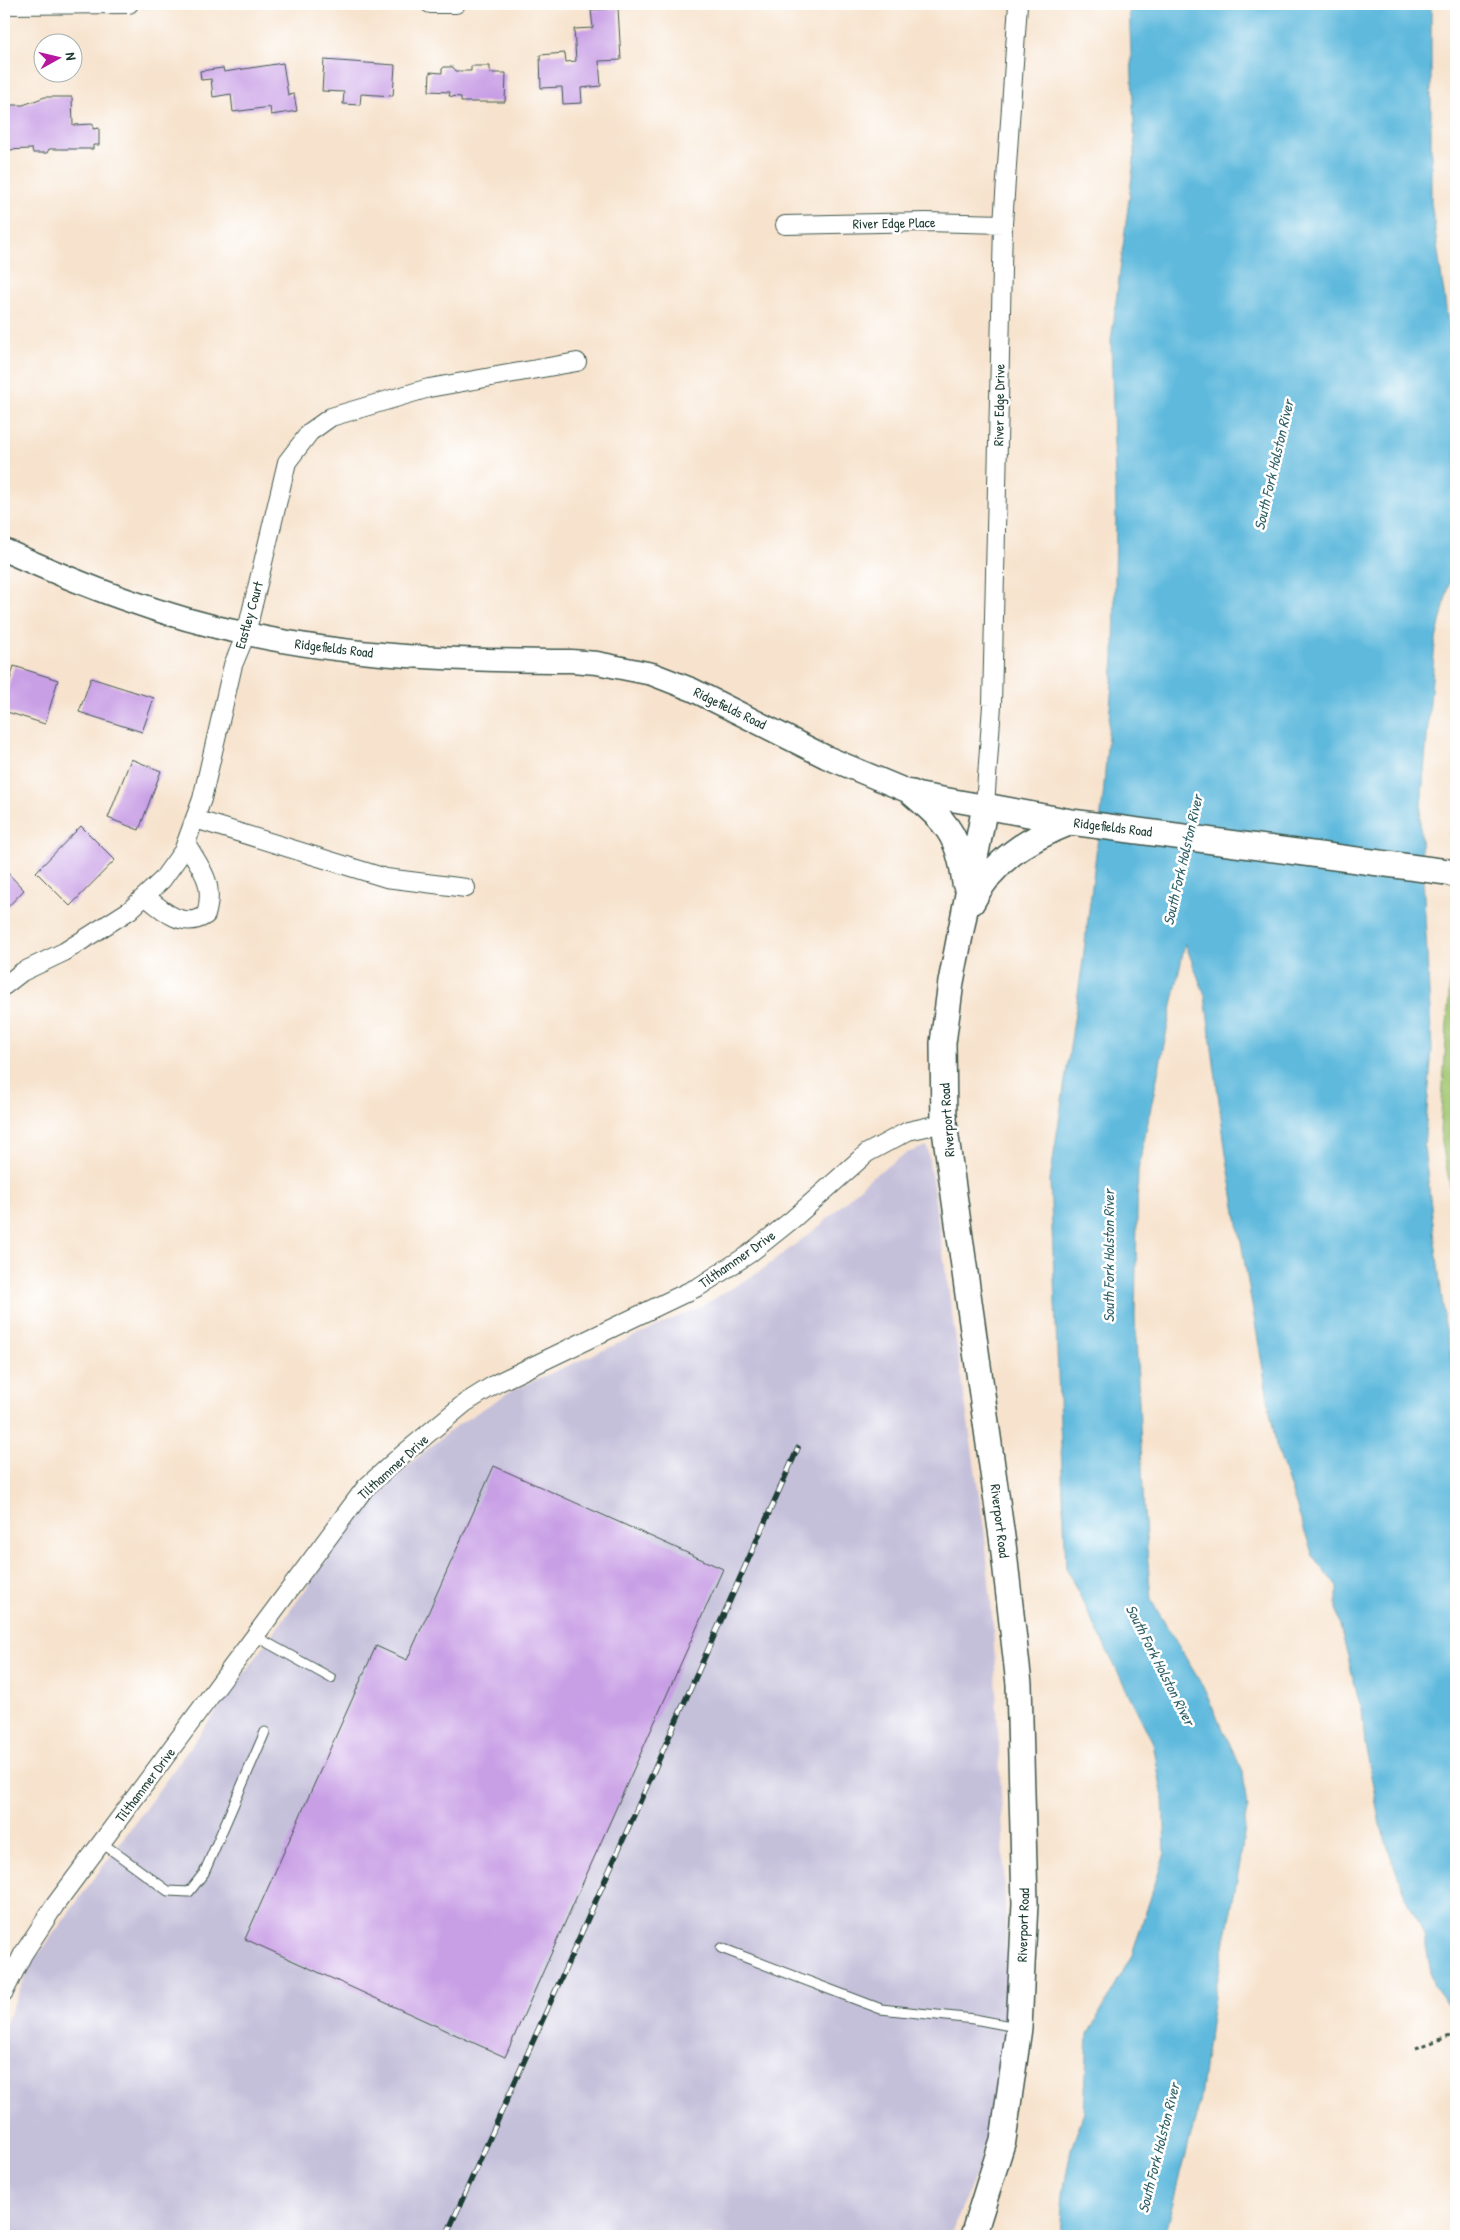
<svg xmlns="http://www.w3.org/2000/svg" width="1460" height="2240" viewBox="0 0 1460 2240" font-family="'Patrick Hand',sans-serif">
<style>
.industrial{fill:#c5c0da}
.green{fill:#a0c670;stroke:#608252}
.water{fill:#5fb9dd;stroke:#3f7b88}
.building{fill:#c89ee5}
.lines{fill:none;stroke-linecap:round;stroke-linejoin:round}
.service-casing{stroke:#3f564b;stroke-width:11}
.minor-casing{stroke:#3f564b;stroke-width:20}
.tertiary-casing{stroke:#3f564b;stroke-width:25}
.secondary-casing{stroke:#3f564b;stroke-width:28}
.path{stroke:#3f564b;stroke-width:3;stroke-dasharray:4 4;stroke-linecap:butt}
.service{stroke:#fff;stroke-width:9}
.minor{stroke:#fff;stroke-width:18}
.tertiary{stroke:#fff;stroke-width:22}
.secondary{stroke:#fff;stroke-width:25}
.rail-casing{stroke:#1f3d34;stroke-width:5.5}
.rail{stroke:#fff;stroke-width:4;stroke-dasharray:11;stroke-linecap:butt}
.secondary-bridge-casing{stroke:#3f564b;stroke-width:28;stroke-linecap:butt}
.secondary-bridge{stroke:#fff;stroke-width:25}
.labels{text-anchor:middle;stroke-width:5;stroke-linejoin:round;paint-order:stroke}
.street-label{font-size:14px;fill:#1f3d34;stroke:#fff}
.water-label{font-size:15px;font-style:italic;fill:#326267;stroke:#fff}
</style>
<rect width="100%" height="100%" fill="#fff"/>
<filter id="ink" filterUnits="userSpaceOnUse"><feTurbulence type="fractalNoise" baseFrequency=".02" numOctaves="2"/><feDisplacementMap in="SourceGraphic" scale="10" xChannelSelector="R" yChannelSelector="G"/><feConvolveMatrix kernelMatrix="1 2 1 2 8 2 1 2 1" color-interpolation-filters="sRGB"/></filter>
<filter id="wash" filterUnits="userSpaceOnUse"><feTurbulence type="fractalNoise" baseFrequency=".0096" numOctaves="4" result="noise"/><feDisplacementMap in="SourceGraphic" scale="20" xChannelSelector="R" yChannelSelector="G"/><feGaussianBlur stdDeviation="1.12" result="paint"/><feColorMatrix in="noise" values="0 0 0 0 0 0 0 0 0 0 0 0 0 0 0 0 0 1.4 0 .05"/><feComposite in="paint" operator="in"/></filter>
<g filter="url(#wash)">
<rect width="100%" height="100%" fill="#f7e3cd"/>
<!-- industrial -->
<path class="industrial" d="M927,1146L985,1535L993,1626L1003,1834L1008,2001L1002,2076L993,2118L974,2179L950,2236H4V2027L30,1966L363,1511L406,1467L456,1426L511,1391L700,1307L759,1272L822,1224L871,1177L907,1153Z"/>
<!-- green -->
<path class="green" d="M1455,903L1456,908V1220L1440,1131Z"/>
<!-- water -->
<path class="water" d="M1129,4H1431V202L1456,379V555L1435,644L1420,819L1432,1050L1424,1147L1445,1324L1456,1380V2047L1449,2006L1433,1984L1424,1935L1403,1891L1380,1825L1365,1743L1362,1709L1359,1702L1337,1614V1587L1313,1556L1276,1445L1226,1154L1205,996L1185,943L1138,1170L1135,1316L1144,1511L1151,1600L1202,1685L1243,1772L1247,1810L1240,1864L1213,2002L1199,2105L1165,2236H1060L1063,2194L1071,2149L1084,2112L1088,2034L1132,1955L1165,1853L1163,1798L1153,1743L1066,1568L1050,1181L1082,967L1103,797L1114,657L1116,513L1111,341L1135,152Z"/>
<g id="blocks">
<!-- building -->
<path class="building" d="M618,8L621,60L599,61L601,86L581,88L582,103L563,104L562,87L541,88L540,55L565,53L566,62L576,61L574,29L593,28L591,10Z
M324,60L395,65L393,96L361,94L360,105L343,104L344,92L322,91Z
M283,63L288,95L294,94L297,111L271,115L270,107L233,112L231,94L213,97L211,79L201,80L200,71L223,68L224,72Z
M471,66H490V73H506L505,102H461V97L449,96L450,92L429,91L430,72L442,73V69L444,67H453L456,71H471Z
M45,97H72L73,125L93,124V129L99,128V145H93V149H49L47,153H33L32,149L4,150V105H23Z
M14,666L58,680L45,724L4,711V700Z
M91,678L154,698L142,732L79,712Z
M131,759L161,771L139,830L108,818Z
M81,826L115,860L70,906L36,872Z
M4,869L24,890L4,911Z
M494,1466L723,1569L505,2057L245,1939L376,1646L407,1660Z"/>
</g>
</g>
<g filter="url(#ink)">
<use href="#blocks" fill-opacity="0" stroke="#3f564b" stroke-width="1"/>
<g class="lines">
<!-- service casing -->
<g class="service-casing">
<path id="service" d="M255,1636L331,1678
M102,1843L168,1891L189,1892L204,1873L265,1732
M721,1948L881,2009L974,2019L1016,2027"/>
</g>
<!-- minor casing -->
<g class="minor-casing">
<path id="minor" d="M430,4H456
M4,5L129,4
M785,225L926,222L1003,224
M985,806L992,705L1003,224L1018,4
M195,819L386,878L466,888
M145,896C163,911 183,930 206,915C215,882 202,871 186,843
M4,986L22,972L64,952L130,910L162,880L183,851L202,799L233,665L246,634L287,462L310,432L331,417L429,388L577,362
M4,1992L23,1954L55,1905L365,1488L396,1460L465,1403L497,1383L700,1286L749,1254L793,1219L867,1153L908,1131L944,1123"/>
</g>
<!-- tertiary casing -->
<g class="tertiary-casing">
<path id="tertiary" d="M4,550C82,585 163,617 247,634C352,657 463,661 571,661L597,663L652,674L693,690L826,757L912,793L985,806"/>
</g>
<!-- secondary casing -->
<g class="secondary-casing">
<path id="secondary" d="M912,793C947,823 959,835 965,883
M972,902C993,860 1028,839 1071,822
M973,2236L1003,2140L1019,2028L1025,1903L1019,1684L1003,1544L944,1123L943,1043L951,982L985,806L1071,822L1447,872"/>
</g>
<!-- path -->
<path class="path" d="M1454,854L1453,830L1456,817
M1455,895L1456,957
M1416,2048L1456,2034"/>
<!-- service -->
<use href="#service" class="service"/>
<!-- minor -->
<use href="#minor" class="minor"/>
<!-- tertiary -->
<use href="#tertiary" class="tertiary"/>
<!-- secondary -->
<use href="#secondary" class="secondary"/>
<!-- rail casing -->
<g class="rail-casing">
<path id="rail" d="M446,2236L798,1448"/>
</g>
<!-- rail -->
<use href="#rail" class="rail"/>
<!-- secondary-bridge casing -->
<g class="secondary-bridge-casing">
<path id="secondary-bridge" d="M1447,872L1456,875"/>
</g>
<!-- secondary-bridge -->
<use href="#secondary-bridge" class="secondary-bridge"/>
</g>
</g>
<g class="labels">
<!-- street labels -->
<g class="street-label">
<text transform="translate(894 223) rotate(-1)" y="5">River Edge Place</text>
<text transform="translate(999 405) rotate(-89)" y="5">River Edge Drive</text>
<text transform="translate(249 615) rotate(-74)" y="5">Eastley Court</text>
<text transform="translate(334 648) rotate(7)" y="5">Ridgefields Road</text>
<text transform="translate(730 708) rotate(26)" y="5">Ridgefields Road</text>
<text transform="translate(1113 827) rotate(7)" y="5">Ridgefields Road</text>
<text transform="translate(947 1120) rotate(-94)" y="5">Riverport Road</text>
<text transform="translate(737 1259) rotate(-35)" y="5">Tilthammer Drive</text>
<text transform="translate(393 1467) rotate(-42)" y="5">Tilthammer Drive</text>
<text transform="translate(1000 1521) rotate(83)" y="5">Riverport Road</text>
<text transform="translate(145 1785) rotate(-53)" y="5">Tilthammer Drive</text>
<text transform="translate(1023 1925) rotate(-88)" y="5">Riverport Road</text>
</g>
<!-- water labels -->
<g class="water-label">
<text transform="translate(1274 465) rotate(-77)" y="5">South Fork Holston River</text>
<text transform="translate(1183 860) rotate(-77)" y="5">South Fork Holston River</text>
<text transform="translate(1109 1256) rotate(-90)" y="5">South Fork Holston River</text>
<text transform="translate(1160 1665) rotate(63)" y="5">South Fork Holston River</text>
<text transform="translate(1159 2148) rotate(-76)" y="5">South Fork Holston River</text>
</g>
</g>
<!-- margin -->
<rect width="1460" height="2240" fill="none" stroke="#fff" stroke-width="20"/>
<!-- north arrow -->
<g transform="translate(58 58) rotate(82)"><circle r="24" fill="#ffffff" stroke="#a5b1ae"/>
<path d="M0-4L9 19L0 12L-9 19Z" fill="#b5179e"/>
<text y="-8" font-size="14" font-weight="bold" text-anchor="middle" fill="#1f3d34">N</text>
</g>
</svg>
